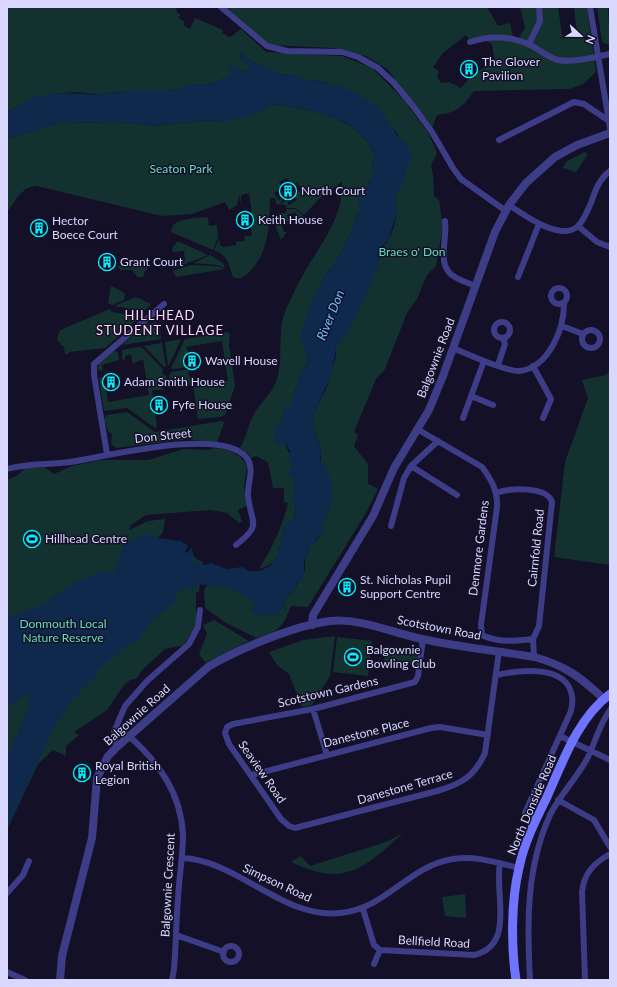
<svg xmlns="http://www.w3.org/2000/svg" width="617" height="987" viewBox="0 0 617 987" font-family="Lato,sans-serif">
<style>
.green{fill:#13322f;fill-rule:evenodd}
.water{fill:#0f294d}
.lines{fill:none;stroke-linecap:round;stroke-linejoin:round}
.minor{stroke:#3c3d86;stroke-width:6}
.tertiary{stroke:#3c3d86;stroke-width:8}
.secondary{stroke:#7073fd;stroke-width:9}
.labels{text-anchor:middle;stroke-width:3;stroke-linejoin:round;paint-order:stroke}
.poi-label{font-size:12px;fill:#dad7ff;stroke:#131028;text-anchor:start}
.park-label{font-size:12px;fill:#63dfba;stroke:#131028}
.street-label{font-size:12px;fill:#dad7ff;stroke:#131028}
.neighbourhood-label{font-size:13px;letter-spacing:1px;fill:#ffd9f3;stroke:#131028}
.water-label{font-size:13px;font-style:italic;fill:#67bffd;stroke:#131028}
</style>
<rect width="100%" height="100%" fill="#131028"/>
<!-- green -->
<path class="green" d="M7,7H176L177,13L180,14L179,19L184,21V26L190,29L195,18L223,30L222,33L230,37L241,29L266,52L342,56L372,68L403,99L429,134L437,153L431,165L433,175L434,196L439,200L443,227L436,266L427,275L417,299L407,313L385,369L376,379L354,432L358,435L354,446L368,464V484L378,489L366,513L308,607L291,606C282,628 281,630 257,638L226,623L205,608L204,592L206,586C223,580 243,593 256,603L260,615H276L285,604L287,596L294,590L305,570V560L311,545L318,539L321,525V450L312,421L315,411L327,387L336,356V348L379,263C376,246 383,250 389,239C396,227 397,209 396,196L398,192V134L391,127L382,113L335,86L317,80L307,81L299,77L280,74L251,61L241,53L240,58L250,67L252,70L244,72L236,69L230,76L209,84L192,85L168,91H123L101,95L78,92L52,94L33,98L7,112Z
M226,7H487L498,26L510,23L514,40L517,41L525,28L520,7H558L562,35L577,34L574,7H587L596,72L583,84L569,89L474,91C462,108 458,112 437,115L432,128L387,69L366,56L334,48L269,45ZM466,35L470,42L481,38L492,44L495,62L474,73L461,88L449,82L441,83L437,77L439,71L433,67L443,53Z
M597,7H608L610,45L602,42Z
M269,104C305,108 362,116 375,156L372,163L374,176L369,182L360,212L355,218L354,226L336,262L324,277L300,338L308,357L307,364L302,371L294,393L292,406L285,409L281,422L285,444L293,462L289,475L296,479L294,482L296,489L293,503L296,506C295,519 289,539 278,548L279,552C275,562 270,566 259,569C271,549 283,526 288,503L284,502V488H273L268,462L256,456L251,458L249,454L240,448C247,437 248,423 255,412C262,401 273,392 277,379C283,360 278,337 283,318C286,307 293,295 298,284C314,251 344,222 342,182L320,198L304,215L296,208H286V205H282L283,202L286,200L289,205L297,200L294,195L302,190L297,182L292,185L287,178L279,182L282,188L274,193L279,200L282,199L281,205L276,204L275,198H270C269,225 270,249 251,270C247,275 242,279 235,278L233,277C228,264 229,256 214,250L219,239L220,245L223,247L236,245V242L245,241L244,237L252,235L249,215L252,214L249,193L241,195V204L239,195L237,205L229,210L225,202L192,214L162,216L37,186C22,186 15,201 7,213V138L64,122L67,123L120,122L155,126L210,120L220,122Z
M584,152L588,154L576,172L563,168L566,162Z
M286,209H296L304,217L299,220L295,212L287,215L289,221L281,224L284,232H287L281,240L276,227V216L279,213H286Z
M206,217L208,218L209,226L217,225L218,237L213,250L171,232C172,217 194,219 206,217Z
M177,242H180L208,255L172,269L175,263L185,261L184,251L173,252L172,248Z
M210,255L223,263L225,268L217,265L193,263Z
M141,260L147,265V270L144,272V276L138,278L132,270H121L117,267L127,262Z
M191,265L217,266L225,269L176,277L173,271Z
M111,286L125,293L124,300L112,305L108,303Z
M136,297L151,304L144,311L114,306Z
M110,309L112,312L130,315L131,312L144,314L105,348L70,352L65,355L64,346H61L60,342H58L57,338L60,330Z
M156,322L160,328L161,339L122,345L146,324Z
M228,332L230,334L229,345L235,386L225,415L220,417L198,419L193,383L182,388L180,379L173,380L174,385H171L169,376L171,372L190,369L188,371L189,377L193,376L194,387L228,381L222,341L186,347L191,357L182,359L183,365L189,364V367L173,369L171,368L185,339Z
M181,339L169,365H168L165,342Z
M162,343L166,366L164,367L144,346Z
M138,347L142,348L163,369L162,373L166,376L169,385L162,386L163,390H152L157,426L155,428L127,408L104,411L99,378L104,377L108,402L149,395L143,359L133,364L131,355L125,356V360L122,359V350Z
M113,351L118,352L119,360L102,365L103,371L98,370V364Z
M610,371V565L554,557L565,462L588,398L582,380L606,375Z
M127,412L155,432L222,421L224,423L217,443L188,439L116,448L111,444L112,434L108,431L104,419L107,415Z
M215,448C229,450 239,453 247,465L244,487L247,506L238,510L242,522L239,523L227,513L211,510L146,515L131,525L129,530L148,521L165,519L163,532L156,540L184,550L186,555L191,553L196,559L203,562L199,592H196V625L184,645L165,649L143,669L136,679L130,680L124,685L107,710L74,732L79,735L66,746V756L53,750L38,764L7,830V480L18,475L25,468L44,467L54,474L72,466L102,460H148L184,449L208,450Z
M214,620L249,641L206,663L199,654L207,634L203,625Z
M335,636L330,676L312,705L302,707L289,674L277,665L269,652L303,640Z
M337,637L372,641L368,676L333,672Z
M386,646L418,649L416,665L384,661Z
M403,833C365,868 344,888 291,862L301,856L310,866L386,842Z
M465,894L466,918L445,916L442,897Z"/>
<!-- water -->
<path class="water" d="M241,53L251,61L280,74L300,77L307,81L317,80L328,84L339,85L370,101L382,113L399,138L403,140L412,154L403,183L396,196L397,211L389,239L380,248L377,254L379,263L360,309L349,330L336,348L332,373L315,411L312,421L321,451L320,460C334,474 338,508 322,522L324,529C318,539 309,547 305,559C303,565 305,573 302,580L297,583L294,590L287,596L285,604L277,615C268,614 257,618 251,610L255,603L229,587L197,584L195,588L191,590L184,588L177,593L175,602L150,622L138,641L131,643L110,660L99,669L96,677L80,690V695C67,701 71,704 64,714C59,720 56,724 52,732L7,829V757L30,704L28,694H24L7,709V618C19,613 32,610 44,603C65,590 89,569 115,572C116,562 123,554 123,544L144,535H152L158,538L181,541L188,546L185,552L188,553L190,548L192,549L194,557L191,558L192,561L204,565L211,563L227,569L242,567L249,571H260L270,566L276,559L279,552V546L283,544L280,538L285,525L295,517L296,506L293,503L295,479L289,475L292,462L288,458L290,451L286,444L280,447L274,441L276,425L281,422L285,409L292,405L294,393L302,371L307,364L308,357L300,338L309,307L324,277L336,262L354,226L355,218L360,212L358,198L374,176L372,163L375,156C363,116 305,108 270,104L265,110L249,116L220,122L210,120L155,126L120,122L67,123L64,122L7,138V112C16,108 26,100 35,97C57,91 79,94 101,95L105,92L110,94L123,91H168L192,85L209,84L230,76L229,68L233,66L244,72L252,70L250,67L240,58Z"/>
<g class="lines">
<!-- minor -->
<path class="minor" d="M221,7L267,46L287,51L342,52L358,57L378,68L394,83L413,106L432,132L453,168L461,179L506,211
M590,7L610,128
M470,42C490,35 512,36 530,45C539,49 548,58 558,60C574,63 594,57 610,54
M529,44L540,21L539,7
M499,140L574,102L584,104L609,121
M509,205C524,215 559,241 577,227C584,221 587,211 591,203C595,191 599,179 610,171
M445,221C448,238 435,267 455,277C461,281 469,283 475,286
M578,226L597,242L610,247
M518,277L539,224
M551 296a8 8 0 1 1 16 0a8 8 0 1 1-16 0Z
M494 330a8 8 0 1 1 16 0a8 8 0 1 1-16 0Z
M562,326L583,334
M582 339a9 9 0 1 1 18 0a9 9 0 1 1-18 0Z
M453,348C467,354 506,372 520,371C549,367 564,329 564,304
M498,365L505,344L503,338
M533,366L551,399L543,418
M471,396L493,405
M463,418L484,361
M417,429L482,467C491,479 498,491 497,507L481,625L482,635C497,643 517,641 533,639
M107,454L94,375V364L164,304
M411,466L457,495
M7,469C27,463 49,465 70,462C105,457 222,426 247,458C255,469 247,484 248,496C251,524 263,524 236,545
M496,493C510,488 547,486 552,502L539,626L533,639L534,657
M391,526L404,478L411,466L438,441
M423,639L418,676L415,682L313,709L233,724L227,727L225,733L229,744L281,819L289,826L295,828L437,791C461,784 474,777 485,753L499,651
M497,675C519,670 567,664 572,696C573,700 572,706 571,711L525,813L537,818
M313,709L327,755
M129,736C159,763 181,793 183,835C183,856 179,877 178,899C176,922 176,945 174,969L172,980
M560,736L610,760
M118,746L115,742L114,732L125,706L147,681L189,644L198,627L200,610
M252,775L431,728L440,727L488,735
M558,800L594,820L610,847
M182,858C238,860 282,919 340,913C386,909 408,866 453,859C475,855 498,863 519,868
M7,893L23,875L29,861
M363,909L374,945L380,950L474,955C516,945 494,894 500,863
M176,935L224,952
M223 954a8 8 0 1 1 16 0a8 8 0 1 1-16 0Z
M374,964L380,950
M7,972L25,980
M530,980C527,924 526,868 550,815C560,795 576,779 587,759C595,743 599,725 610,710
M585,980L582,892C584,873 594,863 610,854"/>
<!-- tertiary -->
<path class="tertiary" d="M312,625L313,615L373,516L394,468L429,410L443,376L495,232L509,205L526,183L555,157L577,145L610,133
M60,980L62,956L92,838L97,778L108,756L118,746L208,667C238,649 296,625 330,621C362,618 392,633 422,639C459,647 497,651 534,657C565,665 580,677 604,699"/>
<!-- secondary -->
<path class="secondary" d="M516,980C511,946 511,901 519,868C524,843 536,819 547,797C563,761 578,718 610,694"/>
</g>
<!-- icons -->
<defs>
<g id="building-ring" transform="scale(0.9)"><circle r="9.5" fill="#131028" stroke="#06f0fc" stroke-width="1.5"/><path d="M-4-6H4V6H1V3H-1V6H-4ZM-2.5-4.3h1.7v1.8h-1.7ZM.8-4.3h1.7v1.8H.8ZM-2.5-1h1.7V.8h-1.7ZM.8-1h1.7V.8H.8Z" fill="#06f0fc"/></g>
<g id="stadium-ring" transform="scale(0.9)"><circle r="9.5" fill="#131028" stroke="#06f0fc" stroke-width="1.5"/><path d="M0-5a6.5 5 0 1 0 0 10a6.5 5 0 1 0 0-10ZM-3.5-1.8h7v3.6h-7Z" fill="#06f0fc"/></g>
</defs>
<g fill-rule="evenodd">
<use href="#building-ring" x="469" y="69"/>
<use href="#building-ring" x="288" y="191"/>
<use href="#building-ring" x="245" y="220"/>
<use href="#building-ring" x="39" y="228"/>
<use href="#building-ring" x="107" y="262"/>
<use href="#building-ring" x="192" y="361"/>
<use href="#building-ring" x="111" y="382"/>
<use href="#building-ring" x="159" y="405"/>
<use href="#stadium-ring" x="32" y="539"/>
<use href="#building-ring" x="347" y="587"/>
<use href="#stadium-ring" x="353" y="657"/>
<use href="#building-ring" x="82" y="773"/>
</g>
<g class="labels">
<!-- poi labels -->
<g class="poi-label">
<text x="482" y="66">The Glover<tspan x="482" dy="14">Pavilion</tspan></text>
<text x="301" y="195">North Court</text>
<text x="258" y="224">Keith House</text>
<text x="52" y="225">Hector<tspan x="52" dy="14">Boece Court</tspan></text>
<text x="120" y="266">Grant Court</text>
<text x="205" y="365">Wavell House</text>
<text x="124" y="386">Adam Smith House</text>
<text x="172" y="409">Fyfe House</text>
<text x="45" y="543">Hillhead Centre</text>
<text x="360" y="584">St. Nicholas Pupil<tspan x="360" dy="14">Support Centre</tspan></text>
<text x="366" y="654">Balgownie<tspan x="366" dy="14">Bowling Club</tspan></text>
<text x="95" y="770">Royal British<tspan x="95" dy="14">Legion</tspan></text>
</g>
<!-- park labels -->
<g class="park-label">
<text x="181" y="173">Seaton Park</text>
<text x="412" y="256">Braes o' Don</text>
<text x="63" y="628">Donmouth Local<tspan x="63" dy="14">Nature Reserve</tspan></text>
</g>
<!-- street labels -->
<g class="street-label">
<text transform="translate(436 358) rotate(-69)" y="4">Balgownie Road</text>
<text transform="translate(163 436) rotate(-6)" y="4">Don Street</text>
<text transform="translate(479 548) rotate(-83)" y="4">Denmore Gardens</text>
<text transform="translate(536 548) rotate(-84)" y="4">Cairnfold Road</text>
<text transform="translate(439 628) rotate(11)" y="4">Scotstown Road</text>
<text transform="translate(328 692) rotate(-13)" y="4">Scotstown Gardens</text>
<text transform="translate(137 715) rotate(-42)" y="4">Balgownie Road</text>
<text transform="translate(366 733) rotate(-14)" y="4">Danestone Place</text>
<text transform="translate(262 772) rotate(55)" y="4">Seaview Road</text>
<text transform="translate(405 787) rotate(-16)" y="4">Danestone Terrace</text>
<text transform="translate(532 805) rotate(-67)" y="4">North Donside Road</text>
<text transform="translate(277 883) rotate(25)" y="4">Simpson Road</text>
<text transform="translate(168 885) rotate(-87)" y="4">Balgownie Crescent</text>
<text transform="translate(434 942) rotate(3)" y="4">Bellfield Road</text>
</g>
<!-- neighbourhood labels -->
<g class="neighbourhood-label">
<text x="160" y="320">HILLHEAD<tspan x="160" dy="15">STUDENT VILLAGE</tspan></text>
</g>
<!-- water labels -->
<g class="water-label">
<text transform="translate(330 315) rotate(-68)" y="5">River Don</text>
</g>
</g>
<!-- border -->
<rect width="617" height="987" fill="none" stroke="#dad7ff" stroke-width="16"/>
<!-- north arrow -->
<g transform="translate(581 36) rotate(112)" stroke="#131028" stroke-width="3" paint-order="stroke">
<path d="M0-3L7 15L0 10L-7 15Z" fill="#dad7ff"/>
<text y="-6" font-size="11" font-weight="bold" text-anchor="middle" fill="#dad7ff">N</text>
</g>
</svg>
